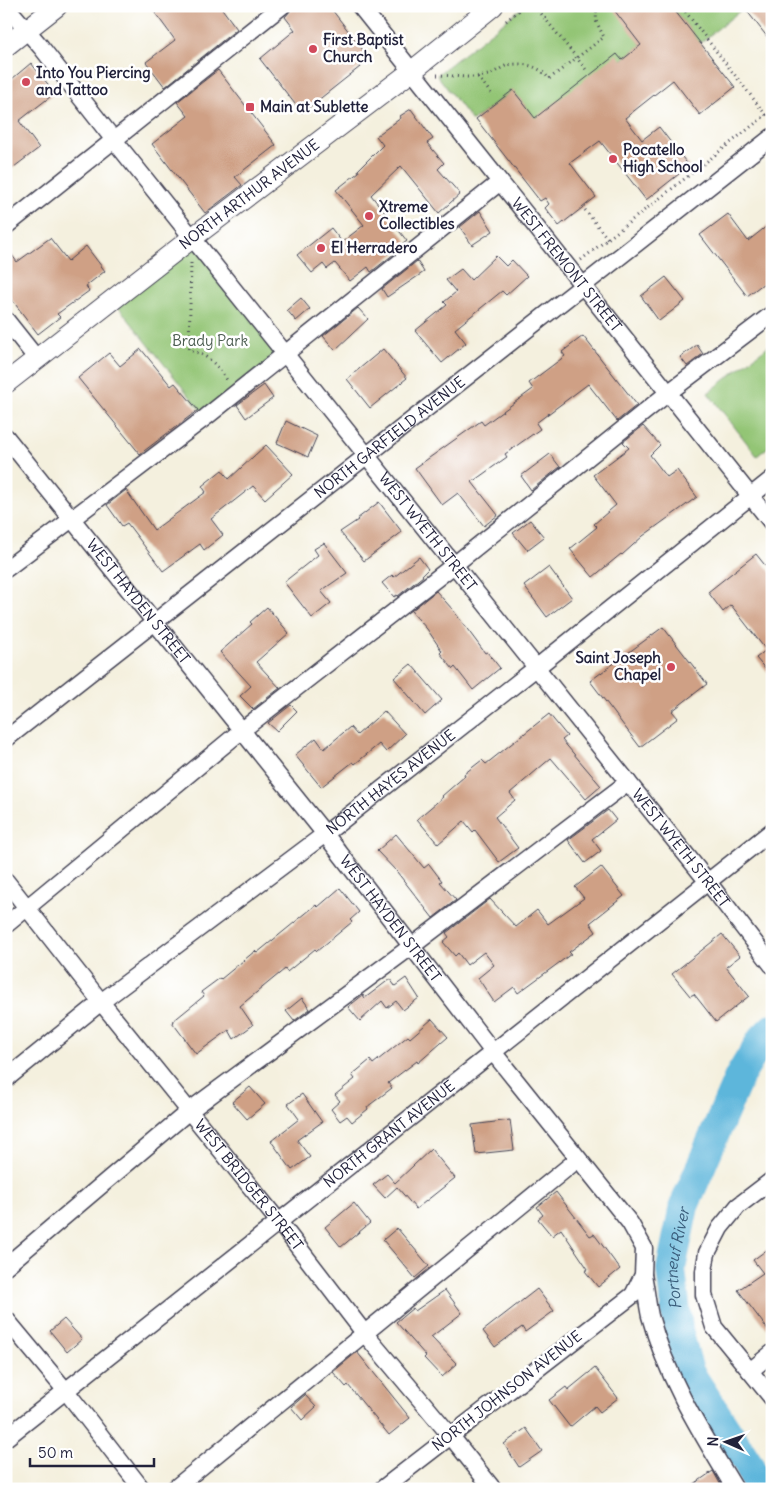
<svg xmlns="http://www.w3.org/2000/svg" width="778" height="1495" viewBox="0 0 778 1495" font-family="Delius,sans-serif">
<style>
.green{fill:#93c575;stroke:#5a7458}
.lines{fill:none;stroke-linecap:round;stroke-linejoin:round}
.river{stroke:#5db6db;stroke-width:30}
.building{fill:#cfa085}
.minor-casing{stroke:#424153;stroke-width:19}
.major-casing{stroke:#424153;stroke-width:22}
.path{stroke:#424153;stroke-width:3;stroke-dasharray:1 4;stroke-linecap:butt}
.minor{stroke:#fff;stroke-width:16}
.major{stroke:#fff;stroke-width:20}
.poi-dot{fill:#d1495b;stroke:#fff;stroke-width:2}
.labels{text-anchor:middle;stroke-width:5;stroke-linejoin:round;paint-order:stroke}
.poi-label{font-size:15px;font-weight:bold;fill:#22223b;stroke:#fff;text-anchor:start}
.street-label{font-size:15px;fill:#22223b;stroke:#fff}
.park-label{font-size:15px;fill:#4a5b4f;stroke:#fff}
.water-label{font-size:16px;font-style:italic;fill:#3a5d7b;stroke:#fff}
</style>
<rect width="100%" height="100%" fill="#fff"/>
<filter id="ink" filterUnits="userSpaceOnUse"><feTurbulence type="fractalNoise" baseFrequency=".02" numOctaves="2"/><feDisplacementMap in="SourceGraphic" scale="10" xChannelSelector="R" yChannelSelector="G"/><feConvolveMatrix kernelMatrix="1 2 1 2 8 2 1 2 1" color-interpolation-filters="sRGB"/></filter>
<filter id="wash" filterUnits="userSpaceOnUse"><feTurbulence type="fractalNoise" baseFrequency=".0096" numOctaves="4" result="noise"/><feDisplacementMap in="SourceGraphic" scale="20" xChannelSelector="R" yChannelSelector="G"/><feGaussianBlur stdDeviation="1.12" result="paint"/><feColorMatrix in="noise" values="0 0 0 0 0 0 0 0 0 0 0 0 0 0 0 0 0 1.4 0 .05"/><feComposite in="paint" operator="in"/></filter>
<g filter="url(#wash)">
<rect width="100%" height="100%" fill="#f4f0de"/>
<!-- green -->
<path class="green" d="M524,6H621L641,45L539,124L513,90L472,121L437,75Z
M671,6H746L700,43Z
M192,238L285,354L206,417L113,300Z
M772,343V444L757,456L708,393Z"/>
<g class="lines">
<!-- river -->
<path class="river" id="s1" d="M758,1489L749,1465L689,1372L678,1330L671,1269L684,1206L739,1077L762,1039L772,1029"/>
</g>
<g id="blocks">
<!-- building -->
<path class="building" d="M150,6H220L237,29L165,87L146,62L175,40Z
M292,6H329L370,59L302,113L260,59L295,30L285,17L291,10Z
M611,6H671L735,87L700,115L673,80L625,118L642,140L659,127L689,166L646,200L600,141L570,163L596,197L559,226L545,208L549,204L545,198L540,201L476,119L513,90L535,118L617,54L622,60L641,45Z
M743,6H772V43Z
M31,63L55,93L19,121L39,148L6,173V84Z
M218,70L276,145L235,177L242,185L205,213L152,144L188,116L177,102Z
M411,109L433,139L427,143L444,163L438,169L460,194L439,213L401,166L371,195L407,241L403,244L404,246L371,272L368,267L350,281L335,263L327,269L323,264L312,273L297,255L331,228L342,242L364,225L336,190L359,172L358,170L383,145L376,136L401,118L400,116Z
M480,211L493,231L472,245L460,227Z
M728,214L748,241L772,222V277L747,296L700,235Z
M50,238L68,261L86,246L105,271L86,286L89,291L57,314L60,317L38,334L6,292V247L17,262Z
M496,256L506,266L512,260L527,276L506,295L502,291L455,329L466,343L442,363L415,331L447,305L444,302L456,292L446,280L461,269L471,280Z
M417,261L424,272L387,297L382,289Z
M666,277L685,301L659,321L641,296Z
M301,298L310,309L296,321L287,310Z
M358,308L368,319L335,350L323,336Z
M583,336L637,405L617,421L588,384L536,423L540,429L505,454L507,457L472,482L498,515L484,526L458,493L442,505L415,468L481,421L484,425L533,389L529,383L565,356L562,352Z
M697,345L703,354L687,366L680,357Z
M141,349L171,386L175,383L198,410L140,454L78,378L109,353L120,366Z
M383,349L407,378L370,408L347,379Z
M264,385L273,398L246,418L237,405Z
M286,421L317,436L308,457L277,443Z
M643,426L660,445L650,455L667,477L677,470L697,497L643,536L622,555L621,554L593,577L570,549L597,527L594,524L616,505L593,475L629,448L623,442Z
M266,445L293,474L265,499L253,486L211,519L223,535L204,550L200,544L163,571L127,523L122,526L107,505L126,490L154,530L206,492L202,486L222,470L229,479Z
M550,454L560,467L531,490L521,476Z
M379,502L402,532L364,561L340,532L358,520L357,519Z
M530,520L544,537L527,550L513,533Z
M324,543L347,573L321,591L331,603L312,618L284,582L318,555L314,549Z
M756,554L772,574V677L756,658L766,650L731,605L723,612L708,592Z
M419,557L428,569L422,575L423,576L398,596L397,595L394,597L382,583L392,575L394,577Z
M549,567L572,598L547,617L524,586Z
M436,591L453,610L485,653L487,652L500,668L473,690L455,667L453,669L440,653L442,651L427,629L411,611Z
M267,607L289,633L256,662L280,688L253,709L240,696L251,686L220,652L252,624L250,622Z
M663,627L707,684L672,711L678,718L640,747L590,681Z
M411,664L442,700L425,715L394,678Z
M291,705L297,711L277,731L268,723Z
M384,711L405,734L386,752L379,744L355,764L353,762L321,787L295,755L316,738L324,749L350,727L357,735Z
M549,714L567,736L562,740L601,786L586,799L551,758L510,793L515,800L495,817L518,848L499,862L475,830L473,832L464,821L438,844L417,819L443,797L442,796L465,776L464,774L482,760L486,764Z
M608,810L616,820L592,839L601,851L585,863L568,840Z
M396,834L424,868L429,864L442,881L440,882L456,900L433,918L397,872L377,851Z
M601,867L624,896L590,923L596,932L569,952L571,954L518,993L514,987L494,1002L478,978L494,965L484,952L467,965L458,953L455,956L443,942L449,937L446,933L490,899L516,927L537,910L548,924L584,898L575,887Z
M340,888L359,912L350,920L352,922L317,951L315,949L287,972L285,969L240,1006L253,1025L234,1039L229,1030L196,1054L172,1022L204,996L201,992L220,978L221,979L255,951L257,953L316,905L318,907Z
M722,934L740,956L726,967L749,996L716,1022L694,994L690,996L672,974Z
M406,978L419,998L403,1010L396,1001L387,1008L382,1001L360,1021L348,1007L363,995L365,998L390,979L395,986Z
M302,998L310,1009L294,1021L286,1011Z
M432,1019L448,1037L418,1063L417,1061L388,1083L392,1088L367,1107L368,1109L352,1122L347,1116L340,1121L331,1109L340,1101L335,1095L355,1079L352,1075L370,1060L373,1064L408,1036L410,1038Z
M250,1087L265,1104L247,1119L232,1102Z
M302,1094L322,1122L297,1140L310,1157L292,1170L271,1141L299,1119L288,1104Z
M510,1120L514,1150L476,1154L472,1125Z
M431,1149L455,1178L416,1209L397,1187L385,1198L373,1185L387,1174L395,1183Z
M556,1192L590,1236L594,1234L620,1269L598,1287L585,1271L588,1269L561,1229L552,1236L538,1219L543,1215L537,1207Z
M354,1203L370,1223L341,1247L325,1227Z
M397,1228L429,1266L415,1278L383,1240Z
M772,1246V1335L738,1290L763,1273L753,1260Z
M537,1289L554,1311L525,1332L522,1327L495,1347L483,1331Z
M445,1290L462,1313L431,1337L457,1364L442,1377L424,1358L426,1356L396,1322L413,1308L415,1311Z
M64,1319L82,1339L67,1352L50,1331Z
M357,1352L410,1418L389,1435L348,1385L346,1387L333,1372Z
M595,1368L618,1398L600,1412L595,1406L570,1427L549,1400L566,1387L568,1390Z
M305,1395L316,1407L302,1420L291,1407Z
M526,1428L542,1451L519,1467L504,1444Z
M713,1471L723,1489H687Z"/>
</g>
</g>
<g filter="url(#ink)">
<use href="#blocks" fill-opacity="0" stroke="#424153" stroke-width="1"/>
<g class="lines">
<!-- minor casing -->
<g class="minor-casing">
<g id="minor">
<path id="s2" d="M6,6L41,47L114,140L708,882L772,965"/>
<path id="s3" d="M360,6L772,523"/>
<path d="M6,226L282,6"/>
<path d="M6,320L37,359"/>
<path id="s4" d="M6,437L325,834L493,1052L630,1223L644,1248L643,1275L633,1295L382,1489"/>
<path d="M6,569L206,417L500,182"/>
<path id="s5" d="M6,739L772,137"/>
<path id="s6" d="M6,881L101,1002L279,1222L365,1334L450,1435L493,1489"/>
<path d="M6,925L241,731L454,565L668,393L772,314"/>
<path id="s7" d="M6,1079L101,1002L325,834L536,668L772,479"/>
<path d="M772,1180L738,1206L720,1228L707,1253L704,1271V1295L714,1327L772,1398"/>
<path d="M6,1266L189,1111L412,946L628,782"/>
<path d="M643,1275C646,1288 647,1303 650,1316C667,1379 702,1434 735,1489"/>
<path d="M6,1319L66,1391L142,1489"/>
<path d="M750,1371L772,1353"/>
<path id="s8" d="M6,1438L772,831"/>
<path d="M174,1489L578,1159"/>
</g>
</g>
<!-- major casing -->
<g class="major-casing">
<g id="major">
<path d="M6,46L57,6"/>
<path id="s9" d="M6,383L192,238L412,71L493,6"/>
</g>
</g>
<!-- path -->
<path class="path" d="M535,6L588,72
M506,21L524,6
M437,75C452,75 468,79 483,76C493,75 499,68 508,65C524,62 540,66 549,79L604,37L596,21L597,6
M478,77L493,96
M585,210L608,239
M581,260L766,115L681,6
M191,263L189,350C207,354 217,365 227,380"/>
<!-- minor -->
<use href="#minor" class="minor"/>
<!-- major -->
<use href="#major" class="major"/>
</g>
</g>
<!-- markers -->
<g class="poi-dot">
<circle cx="313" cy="49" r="5"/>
<circle cx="26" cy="82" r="5"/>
<rect x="245" y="102" width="10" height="10" rx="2.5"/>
<circle cx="613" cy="159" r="5"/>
<circle cx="369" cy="216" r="5"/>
<circle cx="321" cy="248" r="5"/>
<circle cx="671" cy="667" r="5"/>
</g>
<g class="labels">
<!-- poi labels -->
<g class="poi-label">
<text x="323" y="45">First Baptist<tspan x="323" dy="17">Church</tspan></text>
<text x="36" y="78">Into You Piercing<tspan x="36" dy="17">and Tattoo</tspan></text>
<text x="260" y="112">Main at Sublette</text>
<text x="623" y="155">Pocatello<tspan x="623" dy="17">High School</tspan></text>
<text x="379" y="212">Xtreme<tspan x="379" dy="17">Collectibles</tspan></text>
<text x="331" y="253">El Herradero</text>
<text x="661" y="663" text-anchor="end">Saint Joseph<tspan x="661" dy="17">Chapel</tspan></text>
</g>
<!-- street labels -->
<g class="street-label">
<text dy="5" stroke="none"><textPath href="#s9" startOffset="308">NORTH ARTHUR AVENUE</textPath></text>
<text dy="5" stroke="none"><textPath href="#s3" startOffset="331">WEST FREMONT STREET</textPath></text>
<text dy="5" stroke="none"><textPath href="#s5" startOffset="488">NORTH GARFIELD AVENUE</textPath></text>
<text dy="5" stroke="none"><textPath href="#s2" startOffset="674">WEST WYETH STREET</textPath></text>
<text dy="5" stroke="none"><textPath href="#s4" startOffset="211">WEST HAYDEN STREET</textPath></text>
<text dy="5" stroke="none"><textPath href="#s7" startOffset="486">NORTH HAYES AVENUE</textPath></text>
<text dy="5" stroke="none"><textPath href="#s2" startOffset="1079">WEST WYETH STREET</textPath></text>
<text dy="5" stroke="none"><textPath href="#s4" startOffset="616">WEST HAYDEN STREET</textPath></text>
<text dy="5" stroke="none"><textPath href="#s8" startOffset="489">NORTH GRANT AVENUE</textPath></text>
<text dy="5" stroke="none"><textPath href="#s6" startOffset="389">WEST BRIDGER STREET</textPath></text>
<text transform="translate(507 1391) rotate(-38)" y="5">NORTH JOHNSON AVENUE</text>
</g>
<!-- park labels -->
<g class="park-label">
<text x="210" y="346">Brady Park</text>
</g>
<!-- water labels -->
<g class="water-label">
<text dy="6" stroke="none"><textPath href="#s1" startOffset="252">Portneuf River</textPath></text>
</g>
</g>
<!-- margin -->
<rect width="778" height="1495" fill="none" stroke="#fff" stroke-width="25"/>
<!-- north arrow -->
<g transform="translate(726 1442) rotate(272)" stroke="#ffffff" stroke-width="4" paint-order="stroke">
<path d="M0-4L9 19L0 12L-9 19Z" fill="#22223b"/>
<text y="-8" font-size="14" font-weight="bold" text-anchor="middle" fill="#22223b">N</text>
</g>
<!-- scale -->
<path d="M30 1458v8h124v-8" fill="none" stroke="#22223b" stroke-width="2.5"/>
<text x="38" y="1458" font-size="15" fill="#22223b" stroke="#ffffff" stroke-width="4" paint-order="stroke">50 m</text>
</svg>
